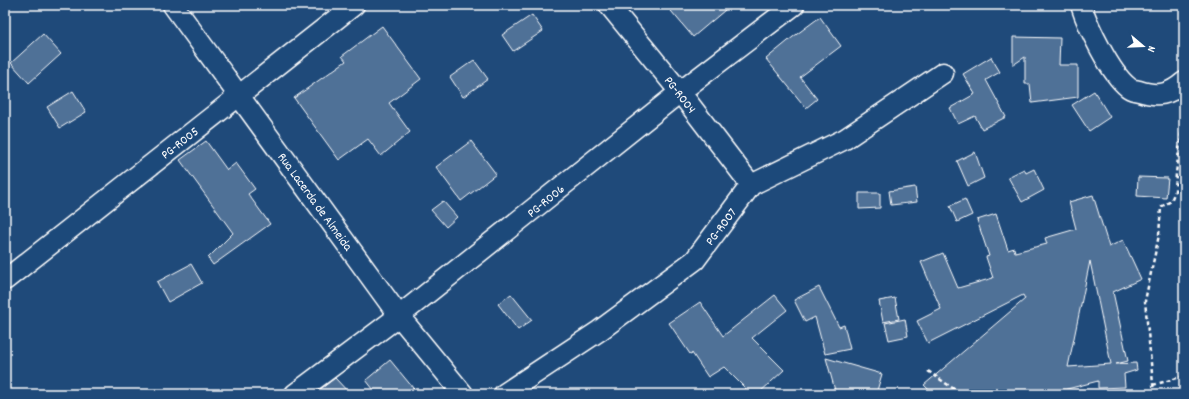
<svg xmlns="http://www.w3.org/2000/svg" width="1189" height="399" viewBox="0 0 1189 399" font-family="Dekko,sans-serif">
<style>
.building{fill:#507197;stroke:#fff;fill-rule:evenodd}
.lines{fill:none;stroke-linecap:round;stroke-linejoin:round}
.minor-casing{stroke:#fff;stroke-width:23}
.path{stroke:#fff;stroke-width:2.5;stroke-dasharray:4 3;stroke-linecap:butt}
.minor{stroke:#1f4a7a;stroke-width:20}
.labels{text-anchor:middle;stroke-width:3;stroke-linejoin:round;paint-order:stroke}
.street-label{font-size:13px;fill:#fff;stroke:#1f4a7a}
</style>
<rect width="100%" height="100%" fill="#1f4a7a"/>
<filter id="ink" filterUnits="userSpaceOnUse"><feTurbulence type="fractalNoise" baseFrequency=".025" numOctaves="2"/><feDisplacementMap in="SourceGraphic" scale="8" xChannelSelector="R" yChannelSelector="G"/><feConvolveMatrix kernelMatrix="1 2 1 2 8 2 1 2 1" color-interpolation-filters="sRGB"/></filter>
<g filter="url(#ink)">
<!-- building -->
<path class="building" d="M666,5H731L693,37Z
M532,15L543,31L513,51L502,35Z
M820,17L841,46L800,77L817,99L806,108L766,59L793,37Z
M382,26L421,79L389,103L410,132L381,156L368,139L339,160L294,98L346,61L342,56Z
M43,34L61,54L29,83L11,63Z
M1013,37L1060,38L1059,65H1078V97L1032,103L1030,84H1025V57L1013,65Z
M991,57L1000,72L986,80L1006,117L982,129L975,116L958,124L950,108L975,94L963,74Z
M474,60L488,79L463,97L450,77Z
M73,91L86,112L60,128L47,107Z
M1094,91L1110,117L1089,131L1072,105Z
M206,141L227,170L236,163L255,189L248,194L270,224L213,265L208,258L233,233L180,160Z
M471,141L496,174L461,201L436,167Z
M975,152L984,178L968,186L957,161Z
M1024,169L1026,173L1034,169L1044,190L1022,202L1008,177Z
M1138,177L1168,178L1166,198L1137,196Z
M915,187L917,202L891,205L889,191Z
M859,193H880V208L859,209Z
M1093,195L1109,247L1123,240L1141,279L1113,292L1128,361L1116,364L1136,363L1137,370L1124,374L1125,387L1098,388V381L1048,394H933L924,385L1025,299L1023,295L928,343L917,321L941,309L921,262L943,253L958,288L993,278L986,257L989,256L977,220L996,214L1008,250L1014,248L1015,252L1047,244L1045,238L1076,229L1069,202ZM1090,261L1111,364L1068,367Z
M965,199L972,215L957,222L950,206Z
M443,201L457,217L446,227L431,210Z
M191,264L202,283L168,302L157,282Z
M819,287L839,327L844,325L850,349L825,354L815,317L805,322L794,300Z
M511,294L532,320L518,330L498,304Z
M775,295L787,310L752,338L784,370L758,394H751L724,367L708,377L692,353L690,354L669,323L700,302L723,336Z
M895,298L899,319L883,322L879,301Z
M905,319L908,336L889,340L885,323Z
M826,358L882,374L876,394H836Z
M390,360L418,394H377L366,380Z
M335,378L350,394H314Z"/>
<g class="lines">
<!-- minor casing -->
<g class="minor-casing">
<path id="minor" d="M173,5L399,316L463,394
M609,5L680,92L751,185
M1081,5C1088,27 1110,73 1128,87C1131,90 1135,90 1139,91C1158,97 1169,95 1184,82
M5,280L354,5
M295,394L399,316L680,92L794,5
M504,394L599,331L695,260L751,185L845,139L943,73"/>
</g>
<!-- path -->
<path class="path" d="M928,371L954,389L965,394
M1153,385L1184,376
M1154,394L1145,301L1159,235L1161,207L1171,201L1175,191L1176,173L1182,128L1184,123"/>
<!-- minor -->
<use href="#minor" class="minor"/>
</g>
</g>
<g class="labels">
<!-- street labels -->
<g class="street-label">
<text transform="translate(681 94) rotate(52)" y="5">PG-R004</text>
<text transform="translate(179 142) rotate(-38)" y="5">PG-R005</text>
<text transform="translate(545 200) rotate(-39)" y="5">PG-R006</text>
<text transform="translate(316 201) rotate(54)" y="5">Rua Lacerda de Almeida</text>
<text transform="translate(720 226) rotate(-53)" y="5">PG-R007</text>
</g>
</g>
<!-- margin -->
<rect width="1189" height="399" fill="none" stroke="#1f4a7a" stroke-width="20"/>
<rect x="10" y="10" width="1169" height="379" fill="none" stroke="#fff" stroke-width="1.5" filter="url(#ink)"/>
<!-- north arrow -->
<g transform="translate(1143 46) rotate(109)" stroke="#1f4a7a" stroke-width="3" paint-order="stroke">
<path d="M0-3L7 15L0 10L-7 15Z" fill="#ffffff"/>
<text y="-6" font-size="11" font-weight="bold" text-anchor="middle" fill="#ffffff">N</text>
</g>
</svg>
